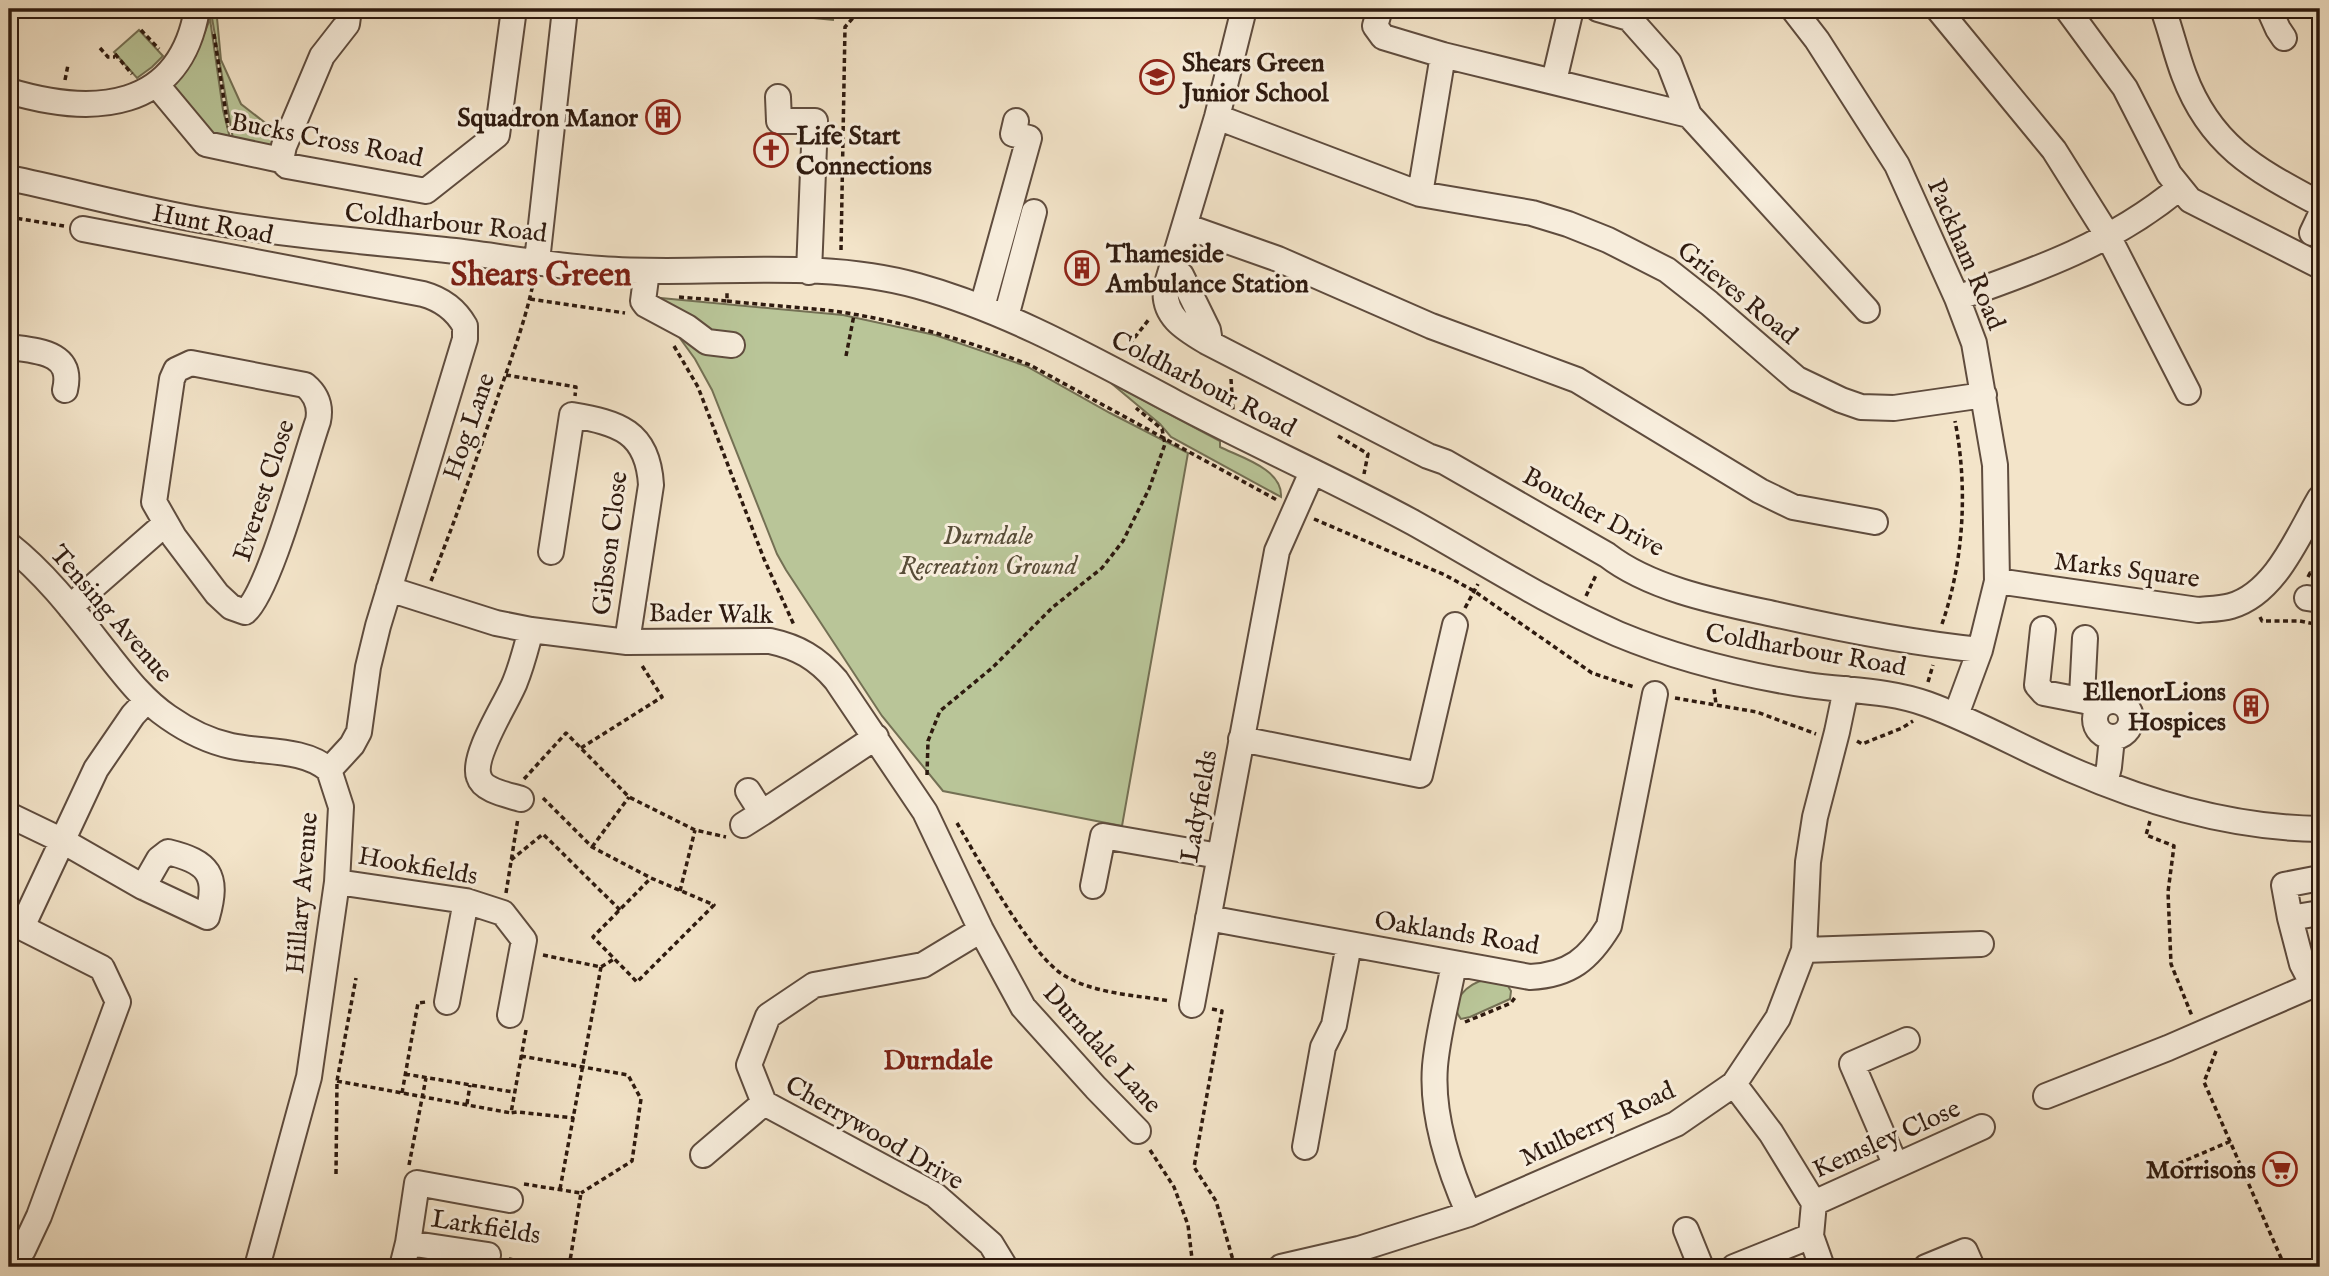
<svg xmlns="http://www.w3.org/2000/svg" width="2329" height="1276" viewBox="0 0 2329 1276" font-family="'IM FELL English',serif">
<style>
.green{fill:#b9c598;stroke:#747054;stroke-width:2}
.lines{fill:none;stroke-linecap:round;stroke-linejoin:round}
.minor-casing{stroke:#5f4c3e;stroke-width:28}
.path{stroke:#2e1a0f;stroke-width:3.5;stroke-dasharray:5 3.5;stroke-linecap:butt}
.minor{stroke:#f7eddc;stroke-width:24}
.labels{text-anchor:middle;stroke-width:6;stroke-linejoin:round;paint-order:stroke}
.poi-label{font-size:26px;font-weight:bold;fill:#2e1a0f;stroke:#f7eddc;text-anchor:start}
.street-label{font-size:26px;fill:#2e1a0f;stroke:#f7eddc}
.park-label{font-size:26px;font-style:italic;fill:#584d38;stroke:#f7eddc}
.neighbourhood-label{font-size:28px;font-weight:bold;fill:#7a1f14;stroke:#f7eddc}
.district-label{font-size:33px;font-weight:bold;fill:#7a1f14;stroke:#f7eddc}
</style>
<rect width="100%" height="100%" fill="#f3e4c9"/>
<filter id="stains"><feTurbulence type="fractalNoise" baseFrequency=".00286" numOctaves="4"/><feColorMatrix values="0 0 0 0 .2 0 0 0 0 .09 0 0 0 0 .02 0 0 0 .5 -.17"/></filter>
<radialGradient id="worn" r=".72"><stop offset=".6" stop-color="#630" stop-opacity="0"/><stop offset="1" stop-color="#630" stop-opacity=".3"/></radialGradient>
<!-- green -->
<path class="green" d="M721,9H834L833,20Z
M212,18H217L221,60L241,104L286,139L282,148L233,139Z
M210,19L223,110L230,138L214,135L173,85L195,57Z
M139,30L163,56L152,67L137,78L114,52Z
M650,297L843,315L935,335L1026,366L1110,413L1188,453L1122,826L943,791L882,716L786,570L777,554L712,390L695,359Z
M1111,383L1220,441V447C1240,457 1283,469 1281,497L1171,437L1160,424Z
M1485,980L1508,986L1511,991L1510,999L1470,1017L1461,1019C1447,1002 1469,982 1485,980Z"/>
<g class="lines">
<!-- minor casing -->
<g class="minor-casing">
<path id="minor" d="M1244,9L1217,117L1166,287C1162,316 1185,329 1207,342L1428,456L1445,462L1607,555C1652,590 1723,603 1778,615C1845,630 1912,643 1980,650
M1380,9L1375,26L1383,37L1443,55L1689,115
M1598,9L1629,18L1669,63L1689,115L1867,310
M1793,9L1817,40L1897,165L1957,298L1974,343L1995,465L1997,581L1980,650L1956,715
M1938,9L2054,150L2108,236L2188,392
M2067,9L2125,88L2169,174L2190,200L2320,266
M2163,9C2171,31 2176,54 2184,75C2211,147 2257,170 2320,204
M2269,9L2278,29L2284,38
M1554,81L1571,9
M156,84L206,144L281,160L287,166L426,191L497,135L514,9
M9,91C92,116 180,112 197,9
M778,97L779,121H815L809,272
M1217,117L1420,194L1532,213L1568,224L1608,240L1667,270L1709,303L1797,379L1841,400L1861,407L1894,408L1984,395
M281,160L284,146L322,56L347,24L349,9
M9,178C76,192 144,211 212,222C293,236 374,242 455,251C504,257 552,266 601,269C706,277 815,257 918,286C1008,311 1091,358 1174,402C1253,444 1335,480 1414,523C1482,561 1547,603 1618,634C1678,659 1743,675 1807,685C1848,691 1888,690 1927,704C1977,722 2023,749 2072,770C2150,804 2235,828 2320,829
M1420,194L1443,55
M1185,226L1278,259L1431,326L1577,380L1760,491L1793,507L1875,522
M83,229L423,294C441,299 456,310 465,326V339L378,626L368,667L359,732L352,745L329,770
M2312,233L2320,216
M537,261L565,9
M1172,269L1181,275L1208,330L1209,336L1207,342
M647,271L643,301L646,305L687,327L707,342L732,345
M1957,298C2037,270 2113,243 2179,188
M982,307L1029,138L1013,134L1016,121
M1006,317L1034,212
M9,347C36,351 74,351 65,390
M191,363L305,385C317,395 321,407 318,421C305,458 269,593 245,612L231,607L217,594L174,537L154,502L172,379L176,370Z
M9,545C47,575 76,614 106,652C125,676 143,700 168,717C188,731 208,741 231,746C263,753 304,748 329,770
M551,552L572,415C618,423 648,431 651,485L627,642
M1997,581L2198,610C2208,609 2221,609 2231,606C2276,593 2298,535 2320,498
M389,589L496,623L531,630L627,642L770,641C798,647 817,658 836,680L925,812L981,930L1023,1007L1096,1088L1138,1131
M2307,598L2320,600
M70,607L166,523
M2043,629L2037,685L2044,693L2085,701
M2085,638L2082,696L2085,701L2099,706
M2095 719a18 18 0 1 1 36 0a18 18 0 1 1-36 0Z
M1241,739L1420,775L1455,625
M2105,783L2109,767L2112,738
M748,791L762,813L876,737
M521,799C509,795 483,791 479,777C471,756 507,703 515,682C522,665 526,648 531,630
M9,815L61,840L143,887L207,917C219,875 209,862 168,852L159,859L143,887
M743,825L762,813
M337,882L466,901L503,913L524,940L510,1015
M1093,886L1103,836L1219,856
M1208,918L1530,977C1570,975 1589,959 1609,926L1655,694
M2290,918L2284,885L2320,878
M9,921L102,968L118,1002L39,1216L23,1250L10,1267
M22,927L96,769L133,715L147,700
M981,930L923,965L814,985L768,1016L749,1065L764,1103L935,1195L991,1244L1005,1267
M1804,950L1981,944
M1454,964C1448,997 1438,1032 1435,1066C1431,1116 1449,1169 1469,1214
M2313,985L2302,964L2290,918L2320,913
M447,1002L466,901
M1192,1005L1277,551L1312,472
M1734,1084L1771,1133L1814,1203L1811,1236L1822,1267
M2046,1096L2168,1048L2320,982
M1305,1147L1323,1047L1334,1025L1349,944
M703,1155L764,1103
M1896,1166L1852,1064L1907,1040
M1814,1203L1982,1127
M1686,1230L1701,1267
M408,1243L417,1183L510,1200
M257,1267L309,1077L337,882L341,807L329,770
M402,1267L408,1243L488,1255
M1281,1267L1359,1249L1469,1214L1676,1124L1734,1084L1778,1018L1804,950L1808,862L1815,817L1837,732L1846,689
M1734,1267L1811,1236
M1926,1267L1965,1251L1972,1267"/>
</g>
<!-- path -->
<path class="path" d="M141,30L159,49
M214,34L228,127
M100,48L108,57H115
M115,54L132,74
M65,80L68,65
M9,217L64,226
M841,250L845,27L861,9
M679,297L727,301V290
M530,299L625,313
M727,301C762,305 798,307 834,311C902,321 966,340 1030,365L1277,500
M674,346L698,387L764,559L794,625
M1124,351L1150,318
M846,356L854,315
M506,375L576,387L575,396
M1231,379L1233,410
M1338,436L1368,454L1364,474
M1314,519L1445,575L1474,591L1592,673L1634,687
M2308,577L2310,573L2320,574
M431,581C454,524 474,466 494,408C508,367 524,326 533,284
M1586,596L1596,575
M1465,608L1478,584
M2260,617L2262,621H2300L2320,625
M1942,624C1964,561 1968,487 1955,421
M1928,682L1933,665
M1714,689L1716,704
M1675,698L1757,712L1816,734
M1857,741L1862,744L1902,728L1913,721
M581,748L662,697L641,664
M927,775L928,741L940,711L992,668L1053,607L1102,568L1123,541L1149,489L1165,444L1162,429L1136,408
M524,779L566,733L629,797L695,830L726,837
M543,798L592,847L651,878L714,905L637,982L593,937L651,878
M2150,821L2146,835L2174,846L2168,892L2171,964L2192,1016
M957,823C978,859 1032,958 1065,976C1096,994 1135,995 1170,1001
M592,847L629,797
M511,860L543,834L620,910
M680,891L695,830
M506,893L518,818
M543,955L601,967L614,959
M1212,1009L1222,1011L1194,1167L1216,1201L1235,1267
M1465,1022L1511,1003L1516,996
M526,1030L511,1113L517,1112L574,1118
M2216,1051L2204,1082L2285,1267
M521,1056L628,1075L641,1099L632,1161L581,1193
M405,1074L513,1092
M337,1081L511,1113
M402,1093L418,1003L426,1002
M467,1104L470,1085
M1150,1150L1174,1187L1188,1225L1193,1267
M409,1165L426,1078
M2163,1170L2231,1141
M336,1174L337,1081L356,978
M524,1184L581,1193
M560,1189L601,967
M504,1240L507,1220
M509,1259L555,1267
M569,1267L581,1193"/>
<!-- minor -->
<use href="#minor" class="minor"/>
</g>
<!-- icons -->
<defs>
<g id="school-ring" transform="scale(1.75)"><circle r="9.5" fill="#f7eddc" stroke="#8f2418" stroke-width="1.5"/><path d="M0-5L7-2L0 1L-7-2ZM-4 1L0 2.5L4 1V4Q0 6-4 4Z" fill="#8f2418"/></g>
<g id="building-ring" transform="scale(1.75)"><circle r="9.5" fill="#f7eddc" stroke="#8f2418" stroke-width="1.5"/><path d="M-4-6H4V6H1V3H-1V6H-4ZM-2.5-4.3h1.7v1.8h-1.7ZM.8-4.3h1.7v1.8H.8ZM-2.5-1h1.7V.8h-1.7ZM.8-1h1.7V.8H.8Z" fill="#8f2418"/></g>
<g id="church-ring" transform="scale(1.75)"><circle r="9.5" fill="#f7eddc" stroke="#8f2418" stroke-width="1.5"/><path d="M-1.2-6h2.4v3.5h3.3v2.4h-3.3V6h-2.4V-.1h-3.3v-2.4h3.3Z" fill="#8f2418"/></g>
<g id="supermarket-ring" transform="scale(1.75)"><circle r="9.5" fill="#f7eddc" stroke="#8f2418" stroke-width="1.5"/><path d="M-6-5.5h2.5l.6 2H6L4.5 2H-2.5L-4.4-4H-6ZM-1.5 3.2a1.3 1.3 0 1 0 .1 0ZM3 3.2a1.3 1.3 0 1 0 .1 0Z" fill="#8f2418"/></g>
</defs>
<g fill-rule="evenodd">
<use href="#school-ring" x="1157" y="77"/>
<use href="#building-ring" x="663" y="117"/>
<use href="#church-ring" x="771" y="150"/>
<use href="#building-ring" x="1082" y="268"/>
<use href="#building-ring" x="2251" y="706"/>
<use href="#supermarket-ring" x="2280" y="1169"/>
</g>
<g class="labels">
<!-- poi labels -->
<g class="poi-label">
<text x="1182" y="71">Shears Green<tspan x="1182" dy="30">Junior School</tspan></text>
<text x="638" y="126" text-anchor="end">Squadron Manor</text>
<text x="796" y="144">Life Start<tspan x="796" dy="30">Connections</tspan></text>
<text x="1106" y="262">Thameside<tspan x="1106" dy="30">Ambulance Station</tspan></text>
<text x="2226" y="700" text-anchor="end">EllenorLions<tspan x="2226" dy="30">Hospices</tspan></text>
<text x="2256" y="1178" text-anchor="end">Morrisons</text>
</g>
<!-- street labels -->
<g class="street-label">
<text transform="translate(327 139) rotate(11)" y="9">Bucks Cross Road</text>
<text transform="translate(446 222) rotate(6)" y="9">Coldharbour Road</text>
<text transform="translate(213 223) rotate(11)" y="9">Hunt Road</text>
<text transform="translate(1967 254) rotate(67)" y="9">Packham Road</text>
<text transform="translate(1738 292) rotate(39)" y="9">Grieves Road</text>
<text transform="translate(1204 383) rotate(27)" y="9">Coldharbour Road</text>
<text transform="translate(468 426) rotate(-71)" y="9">Hog Lane</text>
<text transform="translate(263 490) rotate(-72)" y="9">Everest Close</text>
<text transform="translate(1594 511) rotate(29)" y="9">Boucher Drive</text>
<text transform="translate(609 543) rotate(-83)" y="9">Gibson Close</text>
<text transform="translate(2127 569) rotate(7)" y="9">Marks Square</text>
<text transform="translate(112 613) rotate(49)" y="9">Tensing Avenue</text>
<text transform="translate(711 613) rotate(1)" y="9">Bader Walk</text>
<text transform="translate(1806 649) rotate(10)" y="9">Coldharbour Road</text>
<text transform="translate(1198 806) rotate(-80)" y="9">Ladyfields</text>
<text transform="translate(418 865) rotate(10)" y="9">Hookfields</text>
<text transform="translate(301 893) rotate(-85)" y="9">Hillary Avenue</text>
<text transform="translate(1457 932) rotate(9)" y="9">Oaklands Road</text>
<text transform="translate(1103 1048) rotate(48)" y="9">Durndale Lane</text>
<text transform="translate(1597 1123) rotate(-25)" y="9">Mulberry Road</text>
<text transform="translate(875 1132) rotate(30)" y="9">Cherrywood Drive</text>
<text transform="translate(1886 1138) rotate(-24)" y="9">Kemsley Close</text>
<text transform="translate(486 1226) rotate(9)" y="9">Larkfields</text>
</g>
<!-- park labels -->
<g class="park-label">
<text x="988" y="544">Durndale<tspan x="988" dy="30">Recreation Ground</tspan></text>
</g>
<!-- neighbourhood labels -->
<g class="neighbourhood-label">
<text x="938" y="1069">Durndale</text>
</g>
<!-- district labels -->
<g class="district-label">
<text x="541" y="285">Shears Green</text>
</g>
</g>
<!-- margin -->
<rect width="2329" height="1276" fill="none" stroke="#f3e4c9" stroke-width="35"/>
<rect x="10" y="10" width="2308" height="1255" fill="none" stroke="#2e1a0f" stroke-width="3.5"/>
<rect x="18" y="18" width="2294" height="1241" fill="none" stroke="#2e1a0f" stroke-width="2"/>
<rect width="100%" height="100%" filter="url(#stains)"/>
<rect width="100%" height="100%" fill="url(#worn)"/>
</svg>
